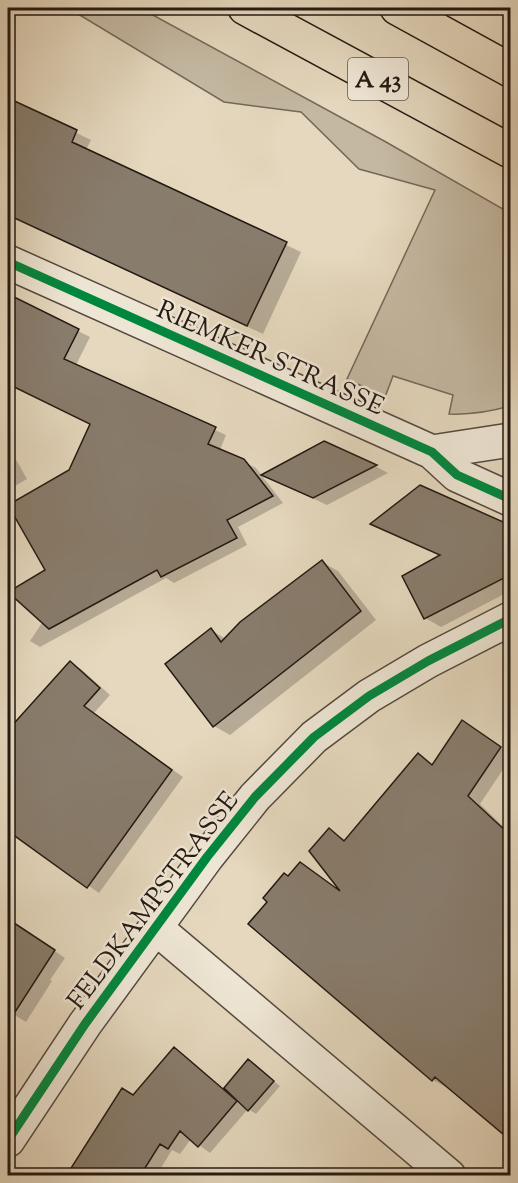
<svg xmlns="http://www.w3.org/2000/svg" width="518" height="1183" viewBox="0 0 518 1183" font-family="'Sorts Mill Goudy',serif">
<style>
.green{fill:#c4b8a1;stroke:#74685a;stroke-width:1.5}
.shadow{fill:#0003}
.building{fill:#887c6c;stroke:#231913;stroke-width:1.5}
.lines{fill:none;stroke-linecap:round;stroke-linejoin:round}
.street-casing{stroke:#54493e;stroke-width:36}
.highway-casing{stroke:#231913;stroke-width:36}
.street{stroke:#eee6d5;stroke-width:33}
.highway{stroke:#e5d8be;stroke-width:33}
.cycleway-casing{stroke:#eee6d5;stroke-width:13}
.cycleway{stroke:#00873e;stroke-width:9}
.labels{text-anchor:middle;stroke-width:5;stroke-linejoin:round;paint-order:stroke}
.shield{fill:#eee6d5;stroke:#60564d;stroke-width:1.5}
.shield-label{font-size:24px;font-weight:bold;fill:#231913}
.street-label{font-size:26px;fill:#231913;stroke:#eee6d5}
</style>
<rect width="100%" height="100%" fill="#e5d8be"/>
<filter id="stains"><feTurbulence type="fractalNoise" baseFrequency=".00333" numOctaves="4"/><feColorMatrix values="0 0 0 0 .2 0 0 0 0 .09 0 0 0 0 .02 0 0 0 .5 -.17"/></filter>
<radialGradient id="worn" r=".72"><stop offset=".6" stop-color="#630" stop-opacity="0"/><stop offset="1" stop-color="#630" stop-opacity=".3"/></radialGradient>
<!-- green -->
<path class="green" d="M68,8H140L386,142L510,213V406C489,412 471,415 449,414L453,395L393,376L385,397L347,379L435,190L359,169L301,112L224,102Z"/>
<!-- shadow -->
<path class="shadow" d="M8,100L91,140L86,150L301,252L263,334L8,215Z
M8,296L90,337L76,365L226,435L220,450L256,468L283,503L238,527L247,545L174,583L166,578L40,647L30,641L61,594L70,471L92,425L8,384Z
M324,443L377,467L388,473L327,505L264,475Z
M8,445L27,479L8,490Z
M421,487L510,527V591L441,627L425,618L441,556L372,523Z
M322,562L338,571L376,620L230,735L214,726L211,630L226,639Z
M70,663L81,669L110,695L94,713L183,777L99,893L8,829V721L9,720L16,724Z
M475,730L510,754V759L480,804L510,833V1139L447,1085L446,1087L433,1080L341,892L329,830L346,840L418,755L434,765Z
M8,919L65,958L50,980L52,981L26,1022L8,1011Z
M174,1049L186,1056L224,1089L248,1061L280,1086L256,1114L248,1109L210,1153L191,1139L180,1154L172,1150L156,1176H68Z"/>
<!-- building -->
<path class="building" d="M8,98L77,130L72,142L287,242L247,326L8,215Z
M8,294L79,329L64,359L216,427L208,444L244,459L273,496L227,520L237,538L161,577L157,570L49,629L8,592L45,570L8,505L69,470L90,424L8,384Z
M324,441L377,465L313,498L261,475Z
M420,485L510,525V575L424,619L402,576L440,555L370,524Z
M322,560L361,611L213,727L165,664L211,628L221,642L240,622Z
M70,661L100,688L84,706L172,770L87,888L8,831V730Z
M462,720L501,747L468,796L510,835V1140L435,1077L432,1081L248,924L267,902L263,898L284,873L288,876L300,862L340,891L309,851L329,828L344,841L418,753L432,765Z
M8,919L55,950L8,1023Z
M174,1047L237,1101L198,1147L180,1131L168,1149L160,1144L140,1176H66L122,1088L133,1095Z
M248,1059L274,1081L248,1111L224,1088Z"/>
<g class="lines">
<!-- street casing -->
<g class="street-casing">
<path id="street" d="M8,262L432,452L457,475L510,499
M432,452L510,440
M156,928L449,1176
M8,1140L85,1024L207,857L255,797L314,737L369,696L428,661L510,619"/>
</g>
<!-- highway casing -->
<g class="highway-casing">
<path id="highway" d="M245,8L510,151
M397,8L510,70"/>
</g>
<!-- street -->
<use href="#street" class="street"/>
<!-- highway -->
<use href="#highway" class="highway"/>
<!-- cycleway casing -->
<g class="cycleway-casing">
<path id="cycleway" d="M8,262L432,452L457,475L510,499
M8,1140L85,1024L207,857L255,797L314,737L369,696L428,661L510,619"/>
</g>
<!-- cycleway -->
<use href="#cycleway" class="cycleway"/>
</g>
<g class="labels">
<!-- shield labels -->
<rect class="shield" x="348" y="58" width="60" height="42" rx="4.5"/>
<g class="shield-label">
<text x="378" y="87">A 43</text>
</g>
<!-- street labels -->
<g class="street-label">
<text transform="translate(271 357) rotate(24)" y="9">RIEMKER STRASSE</text>
<text transform="translate(152 900) rotate(-53)" y="9">FELDKAMPSTRASSE</text>
</g>
</g>
<!-- margin -->
<rect width="518" height="1183" fill="none" stroke="#e5d8be" stroke-width="30"/>
<rect x="9" y="9" width="500" height="1165" fill="none" stroke="#231913" stroke-width="3"/>
<rect x="15" y="15" width="488" height="1153" fill="none" stroke="#231913" stroke-width="1.5"/>
<rect width="100%" height="100%" filter="url(#stains)"/>
<rect width="100%" height="100%" fill="url(#worn)"/>
</svg>
